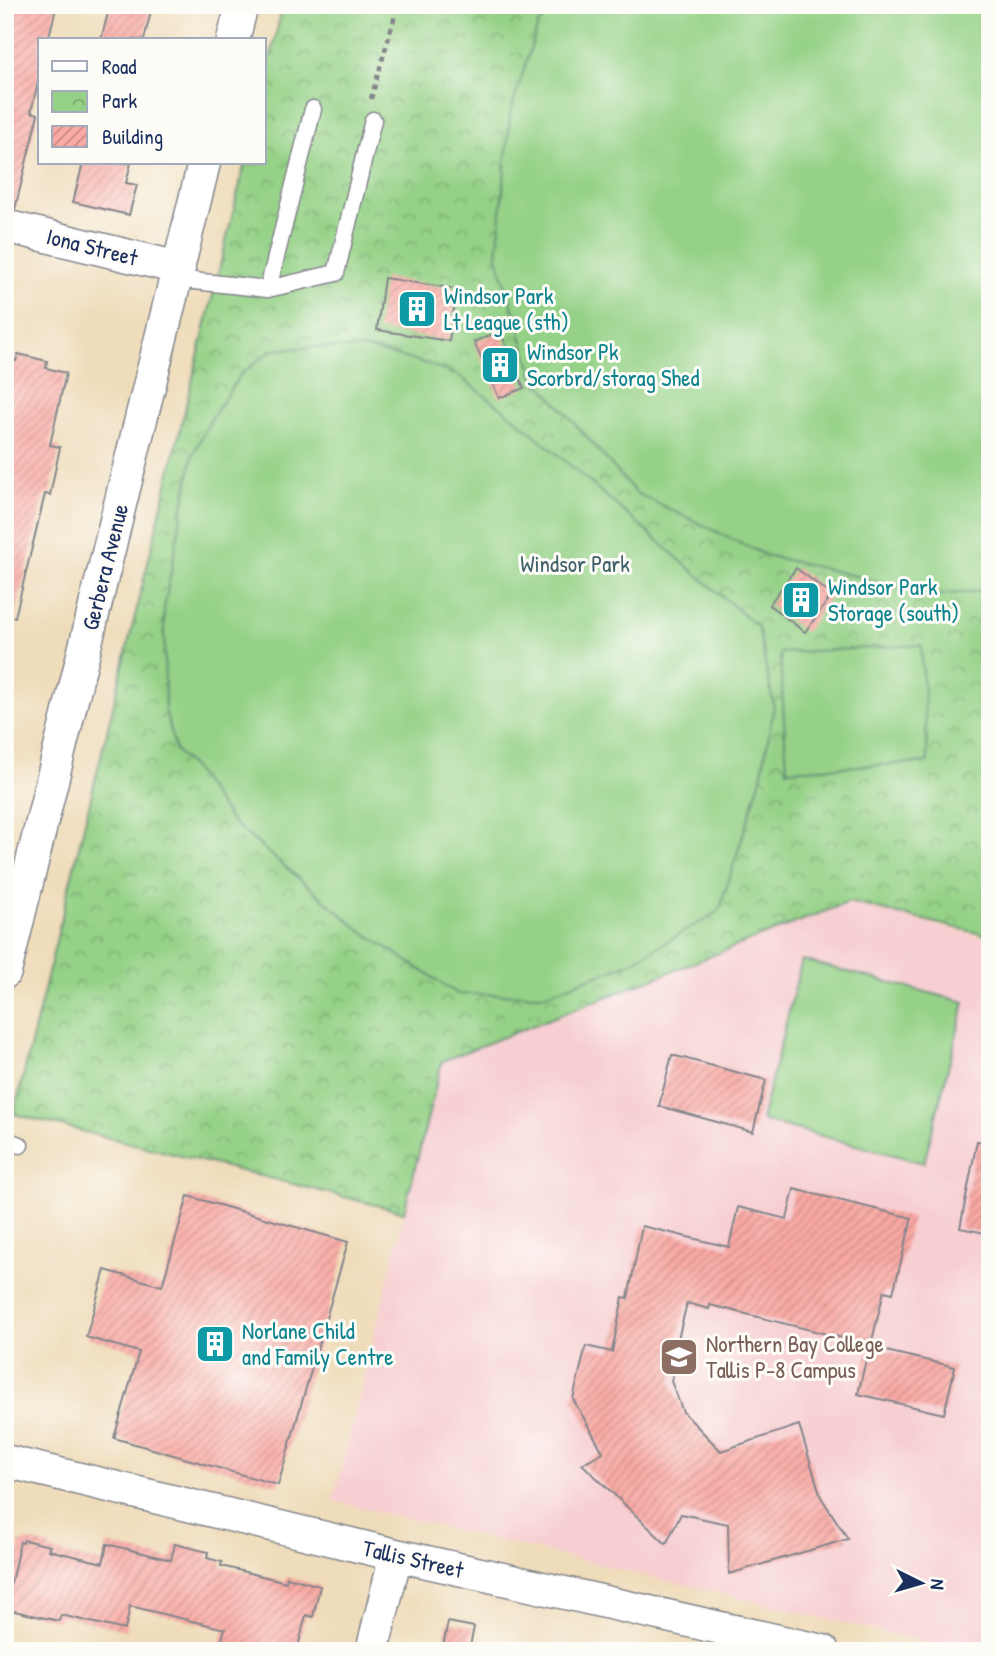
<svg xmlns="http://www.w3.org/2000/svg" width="995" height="1656" viewBox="0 0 995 1656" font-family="'Patrick Hand',sans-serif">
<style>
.built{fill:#f7cfd2}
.park{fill:url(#park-crowns);stroke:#588072;stroke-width:2}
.garden{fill:#95d287;stroke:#588072;stroke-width:2}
.building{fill:url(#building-hatch)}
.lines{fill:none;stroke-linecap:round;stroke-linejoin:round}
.lane-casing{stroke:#85868c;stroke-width:19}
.street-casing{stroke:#85868c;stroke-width:35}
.path{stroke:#85868c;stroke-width:4.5;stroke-dasharray:5 5;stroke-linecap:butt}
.lane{stroke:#fff;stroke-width:16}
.street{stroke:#fff;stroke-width:32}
.labels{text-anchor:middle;stroke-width:6;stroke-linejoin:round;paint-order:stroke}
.street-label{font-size:23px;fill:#1b2f5e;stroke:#fdfcf7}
.culture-label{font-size:23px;fill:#0d838f;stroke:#fdfcf7;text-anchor:start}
.park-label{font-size:23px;fill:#40606a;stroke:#fdfcf7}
.education-label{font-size:23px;fill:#785e54;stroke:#fdfcf7;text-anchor:start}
</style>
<defs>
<pattern id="park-crowns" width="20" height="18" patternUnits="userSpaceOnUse" patternTransform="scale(1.75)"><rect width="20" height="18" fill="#95d287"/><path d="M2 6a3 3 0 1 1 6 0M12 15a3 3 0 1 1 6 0" fill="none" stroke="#79ab72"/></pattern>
<pattern id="building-hatch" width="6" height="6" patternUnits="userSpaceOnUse" patternTransform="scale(1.75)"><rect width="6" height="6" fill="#faa9a3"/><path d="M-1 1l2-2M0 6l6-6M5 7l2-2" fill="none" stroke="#ca8a88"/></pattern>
</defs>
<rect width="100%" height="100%" fill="#fdfcf7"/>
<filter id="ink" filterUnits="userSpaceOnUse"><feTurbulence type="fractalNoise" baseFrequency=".0143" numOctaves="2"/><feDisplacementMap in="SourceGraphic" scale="14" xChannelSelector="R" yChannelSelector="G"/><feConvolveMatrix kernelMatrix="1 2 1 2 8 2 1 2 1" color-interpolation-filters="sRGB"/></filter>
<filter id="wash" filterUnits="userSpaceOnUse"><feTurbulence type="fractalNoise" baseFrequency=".00686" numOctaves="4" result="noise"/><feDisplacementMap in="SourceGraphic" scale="28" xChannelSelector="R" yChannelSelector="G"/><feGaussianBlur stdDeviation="1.57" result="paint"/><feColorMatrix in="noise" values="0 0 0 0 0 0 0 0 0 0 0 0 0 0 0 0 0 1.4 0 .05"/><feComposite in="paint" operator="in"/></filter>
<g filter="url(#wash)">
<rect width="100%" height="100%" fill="#efdcba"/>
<!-- built -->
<path class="built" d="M847,903L990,939V1651H961L333,1501L442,1061Z"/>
<!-- park -->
<path class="park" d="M283,5H990V936L849,902L442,1061L404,1212L14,1114L245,163H264V84Z"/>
<!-- garden -->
<path class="garden" d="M554,5H990V590L938,595L765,555L636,493L534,377L497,257L510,114L538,25Z
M316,347L369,349L428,364L459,376L515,418L758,627L774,707L761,778L719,911L630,963L544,995L458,994L360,930L231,821L192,767L175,750L165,709L164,609L193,454L211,419L240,375L272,350Z
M921,645L928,762L787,770L780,653Z
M802,960L965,1002L924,1163L761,1120Z"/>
<g id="blocks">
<!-- building -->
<path class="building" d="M5,5H57L48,40H40V74L31,112L38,114L15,209L5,208Z
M110,5H126L151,11L144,40H101Z
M83,163H131L126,183L137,185L129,215L73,202Z
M384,278L457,289L449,341L377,330Z
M500,331L524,388L499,398L474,342Z
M18,354L47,361L46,368L66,373L50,445L60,447L50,495L45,494L15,617L5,616V436L13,400L5,399V359L16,361Z
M796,568L832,595L805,632L769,605Z
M672,1055L766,1080L753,1132L659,1106Z
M977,1141L990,1143V1234L960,1228Z
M794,1189L912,1218L893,1293L884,1291L871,1345L710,1305L709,1309L687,1303L674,1355L678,1356L671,1381L683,1412L721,1451L799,1425L821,1497L848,1539L729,1574L728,1524L681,1514L666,1544L582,1464L603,1452L573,1399L586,1346L612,1352L623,1297L628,1298L642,1226L729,1247L738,1207L787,1219Z
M188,1196L348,1242L278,1485L114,1438L139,1352L86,1337L105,1270L162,1286Z
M869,1347L955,1367L944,1414L858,1394Z
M24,1540L50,1546L48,1550L103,1563L107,1544L171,1560L175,1544L208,1552L207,1558L222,1562L221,1566L286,1582L287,1577L320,1586L313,1617L306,1615L297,1651H218L225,1629L130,1606L125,1630L61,1615L59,1621L5,1609L20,1542L23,1543Z
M448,1622L474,1627L469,1651H442Z"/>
</g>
</g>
<g filter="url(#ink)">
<use href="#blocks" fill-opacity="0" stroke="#85868c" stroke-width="2"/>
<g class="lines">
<!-- lane casing -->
<g class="lane-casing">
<path id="lane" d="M175,279L268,289L313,109
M268,289L336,273L373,120
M5,1140L20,1145"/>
</g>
<!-- street casing -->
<g class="street-casing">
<path id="street" d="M233,40L242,5
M5,226L179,268
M5,972L204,163
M5,1461L396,1555L823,1651
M372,1651L396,1555"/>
</g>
<!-- path -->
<path class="path" d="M371,99L398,5"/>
<!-- lane -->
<use href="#lane" class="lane"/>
<!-- street -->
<use href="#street" class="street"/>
</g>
</g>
<!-- icons -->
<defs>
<g id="building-square" transform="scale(2.0125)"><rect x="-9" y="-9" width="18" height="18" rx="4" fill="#0f9aa8" stroke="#fdfcf7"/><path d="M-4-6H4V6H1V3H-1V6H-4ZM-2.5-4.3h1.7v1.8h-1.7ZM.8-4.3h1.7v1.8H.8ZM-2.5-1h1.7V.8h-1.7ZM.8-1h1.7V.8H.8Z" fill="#fff"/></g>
<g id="school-square" transform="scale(2.0125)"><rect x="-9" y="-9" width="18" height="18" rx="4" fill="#8d6e63" stroke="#fdfcf7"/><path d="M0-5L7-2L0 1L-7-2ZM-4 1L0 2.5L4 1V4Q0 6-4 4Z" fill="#fff"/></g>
</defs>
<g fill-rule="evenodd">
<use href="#building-square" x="417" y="309"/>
<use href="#building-square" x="500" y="365"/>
<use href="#building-square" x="801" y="600"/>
<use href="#building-square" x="215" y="1344"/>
<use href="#school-square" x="679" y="1357"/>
</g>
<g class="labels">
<!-- street labels -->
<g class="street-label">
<text transform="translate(92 247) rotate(14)" y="8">Iona Street</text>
<text transform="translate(105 567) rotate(-76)" y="8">Gerbera Avenue</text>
<text transform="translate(413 1559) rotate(13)" y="8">Tallis Street</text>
</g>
<!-- culture labels -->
<g class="culture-label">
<text x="444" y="304">Windsor Park<tspan x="444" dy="26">Lt League (sth)</tspan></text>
<text x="527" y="360">Windsor Pk<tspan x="527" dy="26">Scorbrd/storag Shed</tspan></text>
<text x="828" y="595">Windsor Park<tspan x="828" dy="26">Storage (south)</tspan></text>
<text x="242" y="1339">Norlane Child<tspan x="242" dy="26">and Family Centre</tspan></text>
</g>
<!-- park labels -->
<g class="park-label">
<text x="575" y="572">Windsor Park</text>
</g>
<!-- education labels -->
<g class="education-label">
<text x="706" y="1352">Northern Bay College<tspan x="706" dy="26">Tallis P-8 Campus</tspan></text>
</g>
</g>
<!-- margin -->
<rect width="995" height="1656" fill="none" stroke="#fdfcf7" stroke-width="28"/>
<!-- legend -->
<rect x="38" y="38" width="228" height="126" fill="#fdfcf7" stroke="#a3aaba" stroke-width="2"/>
<rect x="52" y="61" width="35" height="10" fill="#ffffff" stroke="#a3aaba" stroke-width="2"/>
<text x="102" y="74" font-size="21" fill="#1b2f5e">Road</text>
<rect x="52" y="91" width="35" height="21" fill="url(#park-crowns)" stroke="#a3aaba" stroke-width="2"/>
<text x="102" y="108" font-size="21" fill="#1b2f5e">Park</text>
<rect x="52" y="126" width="35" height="21" fill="url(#building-hatch)" stroke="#a3aaba" stroke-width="2"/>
<text x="102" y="144" font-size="21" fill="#1b2f5e">Building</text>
<!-- north arrow -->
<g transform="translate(921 1583) rotate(95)" stroke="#fdfcf7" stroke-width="5" paint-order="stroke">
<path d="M0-5L12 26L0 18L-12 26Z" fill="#1b2f5e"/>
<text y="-10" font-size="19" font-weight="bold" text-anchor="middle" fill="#1b2f5e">N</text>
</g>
</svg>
